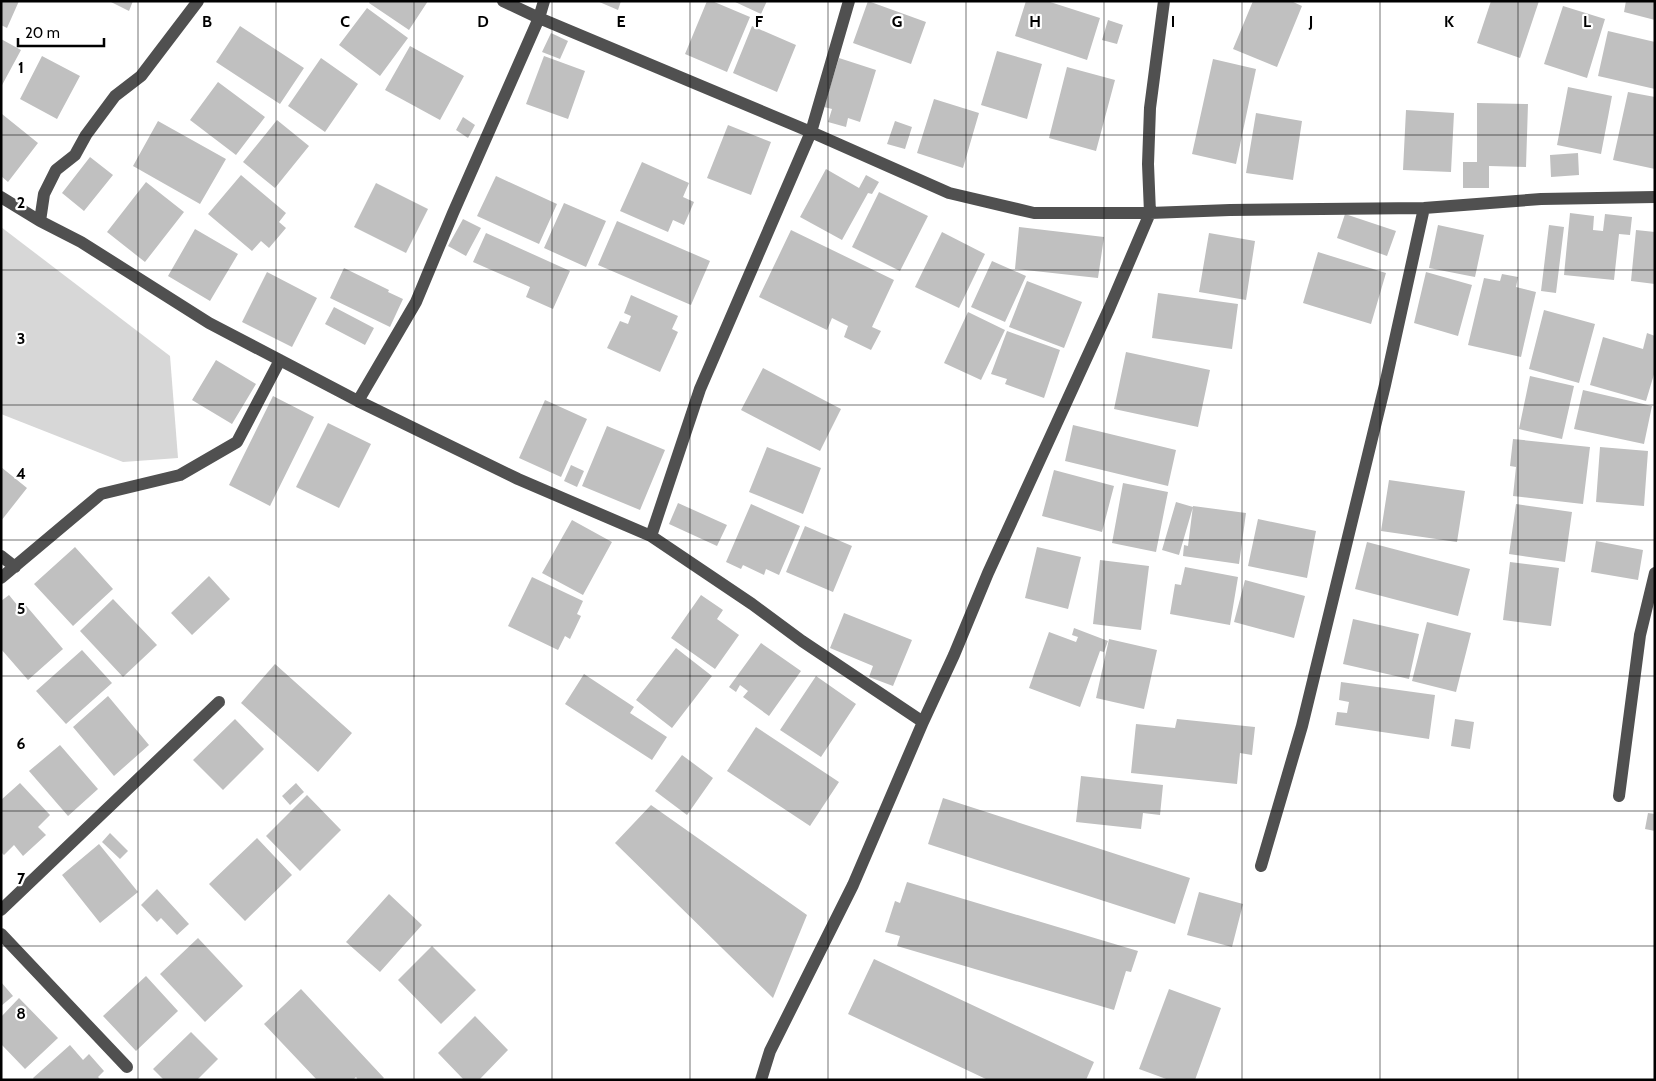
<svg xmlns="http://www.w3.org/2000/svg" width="1656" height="1081" viewBox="0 0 1656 1081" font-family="Cabin,sans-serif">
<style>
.green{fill:#d7d7d7}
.building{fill:#c0c0c0}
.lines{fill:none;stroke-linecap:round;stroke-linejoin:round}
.minor{stroke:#505050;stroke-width:12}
.grid{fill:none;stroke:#000;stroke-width:1;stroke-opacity:0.55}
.grid-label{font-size:16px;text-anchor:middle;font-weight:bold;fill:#000;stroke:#fff;stroke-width:4.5;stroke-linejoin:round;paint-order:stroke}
</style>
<rect width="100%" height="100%" fill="#fff"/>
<!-- green -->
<path class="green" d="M1,227L170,356L178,458L123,462L1,414Z"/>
<!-- building -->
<path class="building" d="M1,1H19L7,28L1,25Z
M109,1H133L129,11Z
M370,1H428L409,30L369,3Z
M597,1H621L618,10Z
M707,1H712L750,17L727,72L685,54Z
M733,1H767L761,14Z
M868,1L926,22L911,64L853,43Z
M1026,1H1047L1100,18L1087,60L1015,36Z
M1253,1H1291L1302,6L1277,67L1233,49Z
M1491,1H1539L1520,58L1477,43Z
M1626,1H1655V20L1624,12Z
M1563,6L1605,19L1587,78L1544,64Z
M367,8L408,38L380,76L339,45Z
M1108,20L1123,25L1117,44L1102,40Z
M240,26L304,68L280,104L216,62Z
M752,26L796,45L777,92L733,73Z
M1608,31L1655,42V89L1598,76Z
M551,33L568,41L560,59L542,52Z
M1,39L21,50L1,87Z
M410,46L464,76L440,120L385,90Z
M997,51L1042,64L1027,119L981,105Z
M42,56L80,76L57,119L20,99Z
M544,56L585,71L568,119L526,104Z
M321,58L358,84L325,132L288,106Z
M839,58L876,70L860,122L848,118L846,127L828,122L832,109L824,107Z
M1213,59L1256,69L1236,164L1192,154Z
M1067,67L1115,80L1096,151L1049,138Z
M218,82L265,117L236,155L190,120Z
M1568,87L1612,96L1601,154L1557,145Z
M1628,92L1655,97V169L1613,160Z
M934,99L979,113L963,168L917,153Z
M1477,103L1528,104L1526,167L1489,166V188H1463V162H1477Z
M1406,110L1454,113L1451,172L1403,170Z
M1256,113L1302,121L1293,180L1246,173Z
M2,114L38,143L8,182L1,176Z
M463,117L475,125L468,138L456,130Z
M277,120L309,146L275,188L243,162Z
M158,121L226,159L200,204L133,166Z
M895,121L912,127L905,149L887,144Z
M728,125L771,142L751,195L707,178Z
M1578,153L1579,175L1551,177L1550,155Z
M90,157L113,175L84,211L62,193Z
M642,162L689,183L683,197L694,202L684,225L673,220L668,232L620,211Z
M826,169L859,188L866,175L879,182L872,194L868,193L842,240L800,217Z
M241,175L286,213L279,222L286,228L269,248L261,241L252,251L208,214Z
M496,176L557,204L539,244L477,216Z
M146,182L184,212L145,262L107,232Z
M376,183L428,209L406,253L354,227Z
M879,192L928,216L900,271L852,247Z
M564,203L606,221L586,267L544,248Z
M1570,213L1594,216L1593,230L1603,231L1605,214L1632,217L1630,235L1619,234L1614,280L1564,275Z
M1345,214L1396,231L1387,256L1337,238Z
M463,219L481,228L466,256L448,246Z
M617,221L710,261L691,305L598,265Z
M1438,225L1484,235L1475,277L1429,268Z
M1549,225L1564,227L1556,293L1541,291Z
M1019,227L1104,237L1098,278L1015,269Z
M195,229L238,254L210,301L168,276Z
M791,230L894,280L872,327L881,331L871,350L844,337L848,326L832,318L827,330L759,297Z
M1636,230L1655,232V284L1631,281Z
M942,232L985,254L959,308L915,287Z
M486,233L570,271L553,309L526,297L530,287L473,262Z
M1209,233L1255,241L1246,300L1199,292Z
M1318,252L1386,273L1371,324L1303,303Z
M992,261L1026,276L1005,322L971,307Z
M344,268L389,290L388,292L403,299L390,327L330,298Z
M267,272L317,298L292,347L242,322Z
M1426,272L1472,285L1458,336L1414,323Z
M1502,274L1518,277L1516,287L1536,292L1521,357L1468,345L1484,278L1500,281Z
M1027,281L1082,302L1064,348L1009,327Z
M1158,293L1238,304L1232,349L1152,338Z
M631,295L678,316L672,329L678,332L660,372L607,348L620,321L628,324L631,316L624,313Z
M334,307L374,328L365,345L325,324Z
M1544,310L1595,324L1579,383L1529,369Z
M968,312L1005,330L981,380L944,363Z
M1007,331L1060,350L1044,398L1005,384L1007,379L991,374Z
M1647,333L1655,336V371L1646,401L1590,385L1603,337L1643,349Z
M1126,352L1210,370L1198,427L1114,409Z
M216,360L256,384L232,424L192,400Z
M763,368L841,409L820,451L741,410Z
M1530,376L1574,386L1562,439L1519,429Z
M1583,390L1652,406L1644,444L1574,429Z
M273,396L314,417L270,506L229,485Z
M545,400L587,419L561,477L519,458Z
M328,423L371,444L339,508L296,487Z
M1073,425L1176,450L1168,486L1065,461Z
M607,426L665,450L640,510L582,486Z
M1513,439L1590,447L1583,504L1513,496L1516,467L1510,466Z
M767,447L821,468L803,514L749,492Z
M1600,447L1648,451L1644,506L1596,502Z
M571,465L584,471L577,487L564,481Z
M1,467L27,488L1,521Z
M1054,470L1114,486L1102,532L1042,516Z
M1389,480L1465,491L1457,542L1381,531Z
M1123,483L1168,492L1156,552L1112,543Z
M1176,502L1193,507L1179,555L1162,550Z
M678,503L727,525L717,546L669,524Z
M751,504L800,526L779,575L766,569L764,575L743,565L741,569L726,562Z
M1516,504L1572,512L1565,562L1509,554Z
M1193,506L1246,513L1239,564L1183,556L1184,545L1188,546Z
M1258,519L1316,531L1307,578L1248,566Z
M572,520L612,542L583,595L542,573Z
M805,526L852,546L833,592L786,572Z
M1596,541L1643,550L1638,580L1591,572Z
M1367,542L1470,569L1458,616L1355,589Z
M75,547L113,589L73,626L34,584Z
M1037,547L1081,557L1068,609L1025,598Z
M1100,560L1149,566L1141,630L1093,624Z
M1510,562L1559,568L1551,626L1503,620Z
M1185,567L1238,577L1230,625L1170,614L1175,584L1181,585Z
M209,576L230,599L192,635L171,613Z
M532,577L583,601L577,614L581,616L570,639L565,636L558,650L508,626Z
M1245,580L1305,596L1294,638L1234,622Z
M9,595L18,606L23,602L63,649L28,680L1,649V601Z
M701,595L723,610L717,619L739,635L715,669L671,638Z
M113,599L157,645L123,677L80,631Z
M844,613L912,640L893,686L869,677L873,666L830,648Z
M1353,619L1419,634L1409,679L1343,664Z
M1427,622L1471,633L1456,692L1412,681Z
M1074,628L1108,641L1104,652L1100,651L1080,707L1029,688L1049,632L1076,642L1078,637L1072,635Z
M1109,639L1157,650L1144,709L1096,698Z
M761,643L801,671L769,716L743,697L748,691L740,685L736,692L729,687Z
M676,648L712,676L672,728L636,700Z
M82,650L112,683L66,724L36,691Z
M275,664L352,733L318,772L241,703Z
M584,674L634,707L630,713L667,737L652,760L565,704Z
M816,676L856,704L821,757L780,730Z
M1341,682L1435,695L1429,739L1335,725L1337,712L1347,713L1349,702L1339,700Z
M108,696L149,745L114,776L73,727Z
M235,719L264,749L223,790L193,760Z
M1177,719L1255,727L1252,755L1240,753L1237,784L1131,773L1136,724L1175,728Z
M1455,719L1474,722L1470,749L1451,746Z
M756,727L839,782L810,826L727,771Z
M60,745L98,789L68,816L29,771Z
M682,755L713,778L687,815L655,791Z
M1081,776L1163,785L1160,815L1143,813L1141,829L1076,822Z
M20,783L50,815L38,827L46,835L23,856L14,845L4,855L1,852V800Z
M296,783L304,792L290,805L282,796Z
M307,795L341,830L300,871L266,836Z
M943,798L1190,878L1175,924L928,844Z
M651,805L807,915L773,998L615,843Z
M1648,813L1655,814V831L1645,829Z
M110,833L128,851L120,859L102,842Z
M257,838L292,875L245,921L209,884Z
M99,844L138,892L100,923L62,875Z
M907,882L1138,951L1131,972L1126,971L1114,1010L897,946L900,936L885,932L895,901L900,903Z
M157,889L189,924L177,935L161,918L157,922L141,905Z
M1199,892L1243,904L1232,947L1187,935Z
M389,894L422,925L380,972L346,942Z
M198,938L243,986L205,1022L160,974Z
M432,946L476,990L441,1024L398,980Z
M874,959L1094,1062L1086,1080H988L848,1014Z
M146,976L178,1011L136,1051L103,1016Z
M1,982L13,996L1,1006Z
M301,989L384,1078L382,1080H358L356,1077L353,1080H317L264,1024Z
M1169,989L1221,1008L1195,1080H1169L1139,1069Z
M19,998L58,1038L25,1069L1,1044V1017Z
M475,1016L508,1050L479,1080H464L438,1053Z
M191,1032L218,1059L197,1080H164L153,1069Z
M70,1045L83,1060L89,1054L104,1071L98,1077L101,1080H34L33,1078Z"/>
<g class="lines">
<!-- minor -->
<path class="minor" d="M198,1L141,76L115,96L86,135L75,155L56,170L44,194L40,221L81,242L209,323L358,401L518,479L651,536L752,604L802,641L923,722
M503,1L539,18L811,132L949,193L1034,213H1150L1230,210L1424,208L1541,199L1655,197
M1,197L40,221
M358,401L416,302L453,213L539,18L544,1
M651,536L700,389L811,132L849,1
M1,556L15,567
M1,578L101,494L180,475L237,442L280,360
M1619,796L1640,635L1655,573
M1261,866L1302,726L1385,385L1424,208
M1,910L219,702
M1,934L127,1067
M761,1080L770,1051L853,885L923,722L954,655L988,573L1109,309L1150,213L1148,164L1150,108L1164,1"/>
</g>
<!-- grid -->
<path class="grid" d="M138,1V1080M276,1V1080M414,1V1080M552,1V1080M690,1V1080M828,1V1080M966,1V1080M1104,1V1080M1242,1V1080M1380,1V1080M1518,1V1080M1,135H1655M1,270H1655M1,405H1655M1,540H1655M1,676H1655M1,811H1655M1,946H1655"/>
<g class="grid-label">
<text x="207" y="27">B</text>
<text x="345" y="27">C</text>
<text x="483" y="27">D</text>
<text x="621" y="27">E</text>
<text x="759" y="27">F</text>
<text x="897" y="27">G</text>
<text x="1035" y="27">H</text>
<text x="1173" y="27">I</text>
<text x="1311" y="27">J</text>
<text x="1449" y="27">K</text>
<text x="1587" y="27">L</text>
<text x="21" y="73">1</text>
<text x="21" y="208">2</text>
<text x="21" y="344">3</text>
<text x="21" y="479">4</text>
<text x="21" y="614">5</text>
<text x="21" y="749">6</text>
<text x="21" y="884">7</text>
<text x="21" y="1019">8</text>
</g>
<!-- border -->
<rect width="1656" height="1081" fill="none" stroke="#000000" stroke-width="5"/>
<!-- scale -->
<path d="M18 38v8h86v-8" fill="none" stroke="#000000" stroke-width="2.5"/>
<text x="25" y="38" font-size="15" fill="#000000" stroke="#ffffff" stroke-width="4" paint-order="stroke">20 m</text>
</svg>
